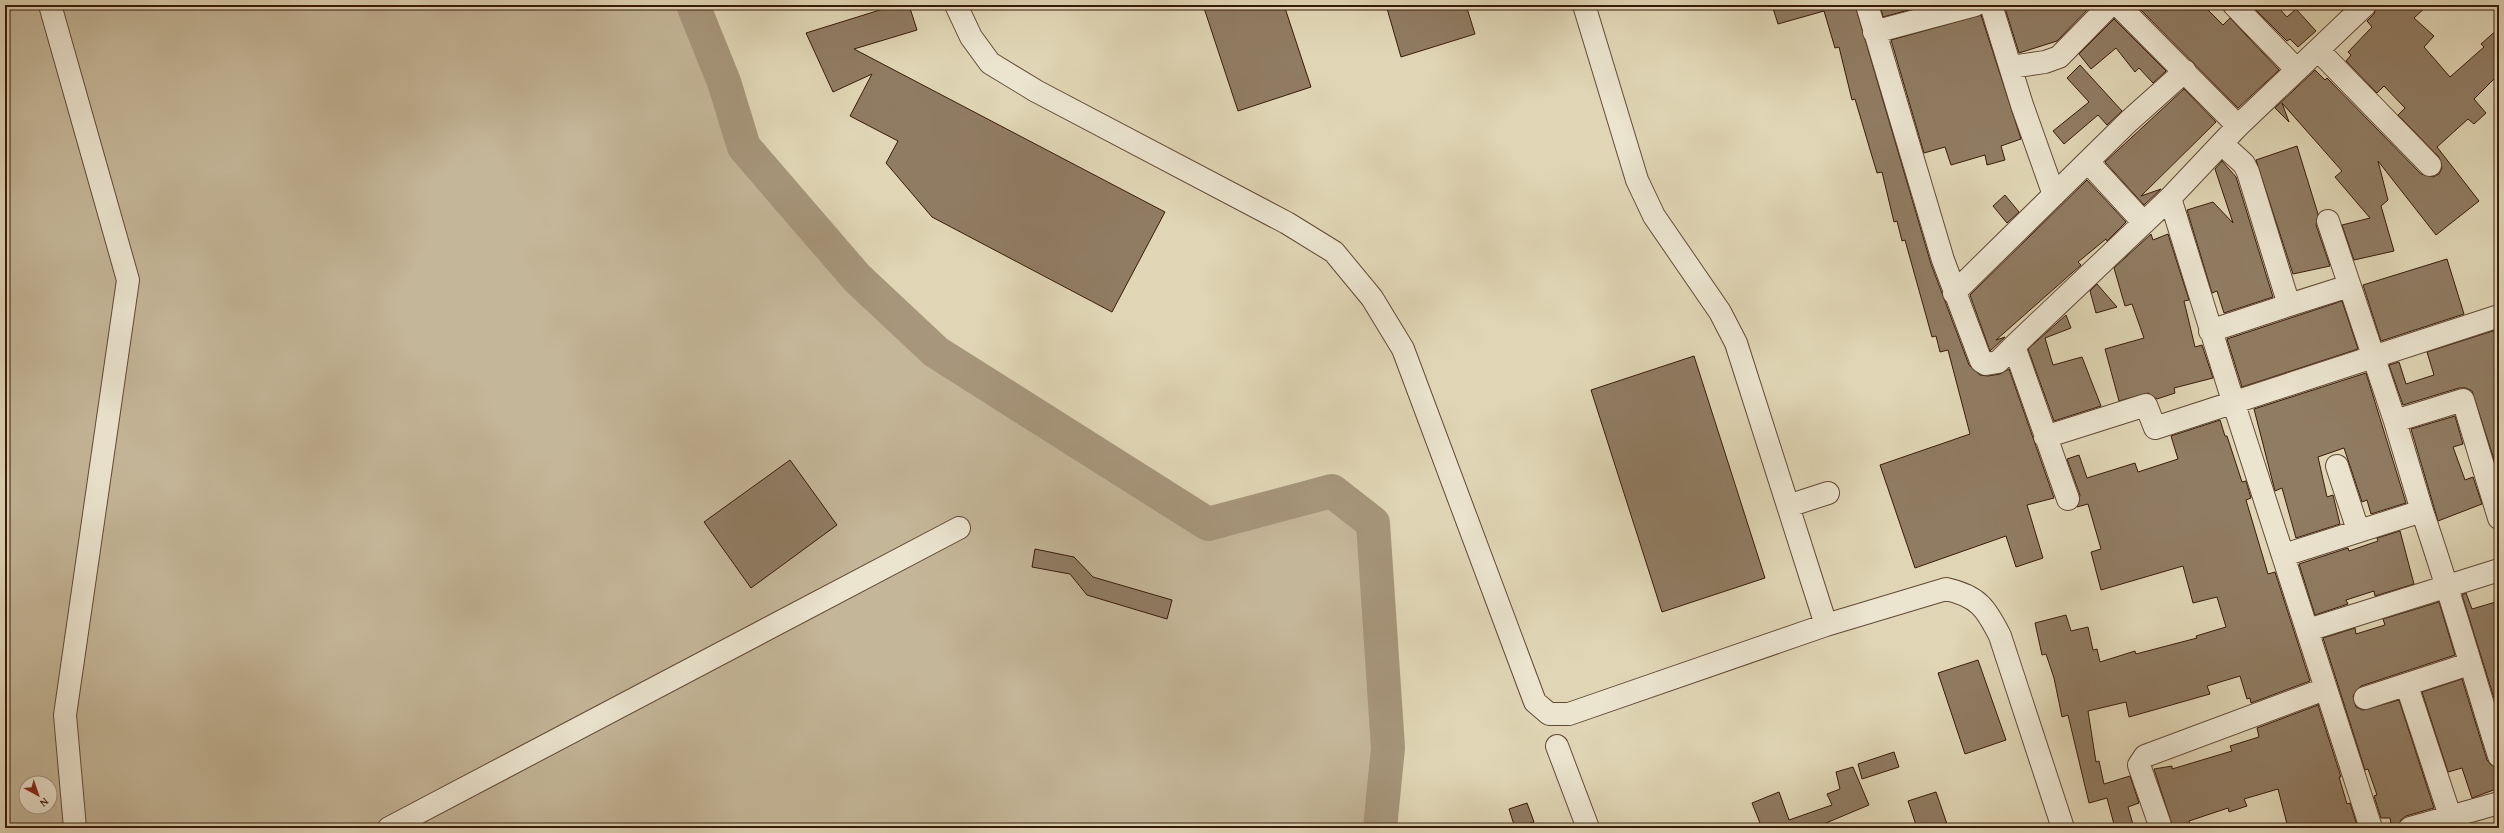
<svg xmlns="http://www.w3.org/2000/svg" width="2504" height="833" viewBox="0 0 2504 833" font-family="'Gentium Book Plus',serif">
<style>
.green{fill:#c4b698;stroke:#7e6851;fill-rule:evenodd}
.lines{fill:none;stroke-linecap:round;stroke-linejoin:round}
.river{stroke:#a7967b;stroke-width:34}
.building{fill:#907c63;stroke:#391a0a}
.minor-casing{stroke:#634935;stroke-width:24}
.minor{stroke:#ebe4cf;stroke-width:22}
</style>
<rect width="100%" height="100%" fill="#e0d6b5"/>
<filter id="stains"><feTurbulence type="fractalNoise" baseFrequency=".005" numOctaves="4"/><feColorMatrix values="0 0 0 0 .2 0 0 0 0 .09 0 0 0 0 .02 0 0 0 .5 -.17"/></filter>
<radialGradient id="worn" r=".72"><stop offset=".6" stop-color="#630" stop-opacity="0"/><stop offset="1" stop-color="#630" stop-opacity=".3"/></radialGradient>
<!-- green -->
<path class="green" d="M5,5H683L717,84L739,156L846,275L930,356L1208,533L1328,500L1366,525L1381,750L1372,828H5ZM26,783H50V807H26Z"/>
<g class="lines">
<!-- river -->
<path class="river" d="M693,5L724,82L744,147L857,278L936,352L1208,524L1332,491L1373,523L1388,748L1380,828"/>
</g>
<!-- building -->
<path class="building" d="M896,5H909L917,30L854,49L1165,212L1112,312L932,217L886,163L898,141L850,116L872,74L833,92L806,33Z
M1203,5H1284L1311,87L1238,111Z
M1386,5H1466L1475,34L1401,57Z
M1772,5H1855L1931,264L1969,365L1980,375L1988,376L2000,374L2009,369L2054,498L2027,505L2043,558L2016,567L2006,536L1915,568L1880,465L1970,434L1948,350L1940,352L1936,336L1932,337L1905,240L1902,241L1897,221L1894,222L1882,172L1877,173L1855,99L1852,100L1839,47L1835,48L1824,11L1778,24Z
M1880,5H1927L1883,17Z
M2004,5H2092L2057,41L2019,53Z
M2139,5H2203L2223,25L2230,18L2279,70L2238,108L2137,6Z
M2251,5H2276L2287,17L2296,9L2316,31L2298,47L2290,39L2287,41Z
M2377,5H2428L2414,18L2434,36L2424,47L2450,77L2484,47L2481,44L2499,28V74L2474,99L2486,113L2474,124L2468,119L2437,147L2479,201L2436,235L2378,161L2388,200L2381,206L2394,251L2354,260L2342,225L2370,218L2335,177L2342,171L2282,103L2289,122L2275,108L2315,70L2325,80L2327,78L2421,174L2433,177L2439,174L2442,168L2439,157L2398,115L2405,108L2384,86L2377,93L2346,61L2351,55L2348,52L2372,27L2367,21L2374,14Z
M1981,15L2021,139L2001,146L2005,160L1987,165L1985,155L1951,165L1945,147L1924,153L1891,40Z
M2114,19L2166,71L2153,83L2139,68L2135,72L2116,48L2091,69L2079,54Z
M2080,65L2122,111L2107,125L2098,115L2064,144L2053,131L2089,102L2067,78Z
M2184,89L2216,122L2141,196L2161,189L2144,205L2105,162Z
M2297,146L2318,214L2316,225L2330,266L2293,274L2256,160Z
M2222,161L2236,177L2273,297L2224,313L2217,291L2212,293L2187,210L2213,202L2233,223L2215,169Z
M2087,180L2126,222L2107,241L2106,239L2078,262L2081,265L1996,340L2005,337L1990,351L1970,295Z
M2005,195L2019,212L2007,223L1993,206Z
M2151,234L2153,240L2168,234L2189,300L2184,301L2195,347L2202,345L2213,378L2174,388L2175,393L2157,399L2148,393L2119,401L2105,349L2144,338L2132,304L2125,306L2114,268Z
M2447,259L2464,314L2381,341L2363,285Z
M2097,284L2117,307L2096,313L2090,291Z
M2342,301L2358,349L2242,387L2227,339Z
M2066,315L2071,328L2045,338L2053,365L2082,357L2101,406L2054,421L2028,349Z
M2499,329V475L2472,391L2466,388H2459L2403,405L2389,365L2399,362L2406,384L2434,375L2427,352Z
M1694,356L1765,578L1662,612L1591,390Z
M2366,373L2406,503L2371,514L2367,500L2362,502L2344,448L2318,457L2327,497L2333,495L2340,524L2296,538L2282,488L2275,491L2254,409Z
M2455,416L2463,444L2453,447L2465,480L2473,477L2482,504L2438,521L2411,429Z
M2220,420L2225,436H2227L2242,482L2246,481L2251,498L2246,500L2268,574L2275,572L2310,681L2251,703L2250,698L2247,699L2240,676L2207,686L2210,694L2129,717L2126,702L2088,711L2096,762L2099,761L2104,784L2130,776L2139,803L2128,807L2134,828H2115L2107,798L2089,803L2068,715L2062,717L2054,678L2046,654L2042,655L2035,623L2066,615L2071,631L2088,627L2093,650L2097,649L2100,662L2135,651L2136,654L2197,638L2196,636L2226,627L2217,597L2193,603L2183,566L2101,590L2091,552L2101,549L2088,504L2077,507L2080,495L2067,459L2079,455L2087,478L2135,463L2138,472L2178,459L2171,436Z
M790,460L837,525L751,588L704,522Z
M2400,531L2414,584L2375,596L2374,591L2346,600L2348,604L2315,615L2299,564L2348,548L2349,551L2378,541L2377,538Z
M1035,549L1074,557L1093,577L1172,600L1167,619L1087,595L1070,574L1032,567Z
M2466,593L2472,609L2499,601V714L2462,595Z
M2439,602L2455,655L2361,686L2353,696L2356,707L2363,710L2399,700L2434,808L2406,816L2401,820L2398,828H2392L2390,818H2381L2374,796L2377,795L2368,769L2365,770L2323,638L2355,628L2356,634L2385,625L2383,619Z
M1978,660L2006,740L1965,754L1938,673Z
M2462,679L2487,760L2491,765L2499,768V788L2472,798L2462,768L2448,772L2422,692Z
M2318,705L2341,777H2339L2347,804L2350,803L2357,825L2345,828H2292L2291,823L2287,824L2278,789L2244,799L2247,806L2229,812L2228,808L2189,821L2191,828H2173L2154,769L2172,766V769L2232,751L2230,746L2259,737L2257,728Z
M1894,752L1899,767L1862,779L1858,764Z
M1853,767L1869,805L1814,828H1762L1752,803L1779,792L1789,820L1832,805L1827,794L1840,789L1836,772Z
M1936,792L1947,824L1934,828H1917L1908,801Z
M1527,803L1534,822L1515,828L1509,809Z"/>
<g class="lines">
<!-- minor casing -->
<g class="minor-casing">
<path id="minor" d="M50,5L128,280L65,715L75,828
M956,5L971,37L990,63L1036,91L1287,223L1334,252L1372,298L1403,349L1535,702L1549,714H1569L1826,625L1946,589C1978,596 1986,608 2000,636L2063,828
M1584,5L1637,180L1654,216L1720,312L1736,343L1826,625
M1867,5L1943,260L1981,361L1986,364L1998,362L2014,346L2068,499
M1991,5L2022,105L2054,195
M2118,5L2238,126
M2234,5L2297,70
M1874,32L1975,5
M2318,50L2430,165
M2011,67L2045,62L2059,57L2110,5
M2088,162L2144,223
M2170,198L2233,401L2371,828
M1954,293L2129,121L2185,71
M2289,305L2349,286
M2210,331L2289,305L2248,172L2244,164L2222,144
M2014,346L2170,198L2238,126L2365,5
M2395,421L2463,400L2499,518
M2045,437L2146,405L2155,428L2499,316
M2337,466L2358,530
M1788,506L1828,493
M2422,511C2450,592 2473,674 2499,756
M2284,555L2422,511L2395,421L2328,221
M2308,630L2499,570
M2407,686L2454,828
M2365,698L2469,664
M1557,746L1588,828
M389,828L959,528
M2161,828L2139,765L2145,756L2325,689
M2410,828L2499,803"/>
</g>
<!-- minor -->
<use href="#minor" class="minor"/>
</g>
<!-- margin -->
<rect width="2504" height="833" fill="none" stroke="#e0d6b5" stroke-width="20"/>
<rect x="6" y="6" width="2492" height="821" fill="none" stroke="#391a0a" stroke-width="2"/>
<rect x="10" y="10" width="2484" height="813" fill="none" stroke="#391a0a"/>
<!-- north arrow -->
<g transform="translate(38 795) rotate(140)"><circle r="19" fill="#ebe4cf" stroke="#a49380"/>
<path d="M0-3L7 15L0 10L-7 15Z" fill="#8f2418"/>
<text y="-6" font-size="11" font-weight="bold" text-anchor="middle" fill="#391a0a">N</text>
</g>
<rect width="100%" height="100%" filter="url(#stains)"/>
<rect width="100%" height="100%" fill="url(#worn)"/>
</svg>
